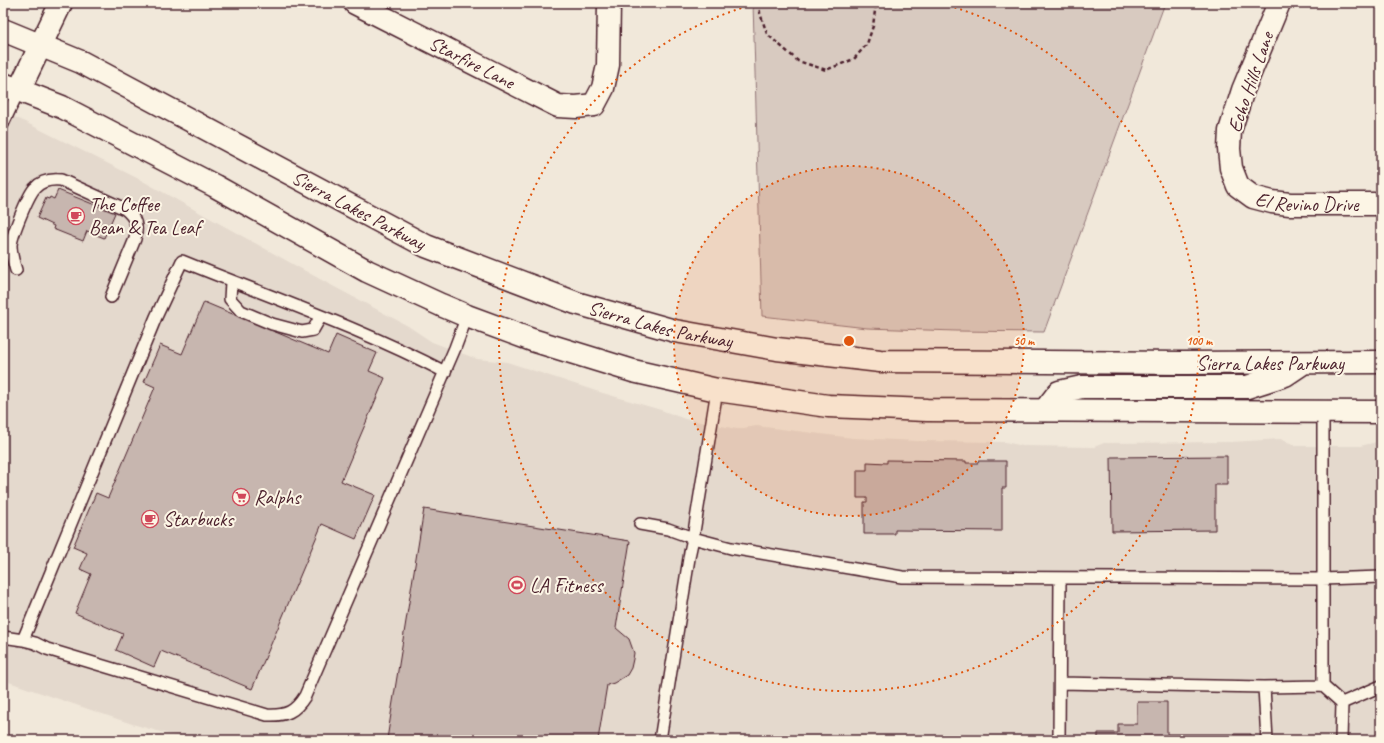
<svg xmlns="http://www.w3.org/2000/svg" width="1384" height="743" viewBox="0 0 1384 743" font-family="Caveat,sans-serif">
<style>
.built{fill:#e4d9cd}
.green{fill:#d8cac0;stroke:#917476}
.building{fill:#c7b6af;stroke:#4a1f2b}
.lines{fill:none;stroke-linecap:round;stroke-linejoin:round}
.service-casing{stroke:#4a1f2b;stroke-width:14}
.minor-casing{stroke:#4a1f2b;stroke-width:25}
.tertiary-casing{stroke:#4a1f2b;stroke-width:25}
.path{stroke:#4a1f2b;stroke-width:2.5;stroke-dasharray:4 3;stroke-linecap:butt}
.service{stroke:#fcf5e5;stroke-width:11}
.minor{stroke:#fcf5e5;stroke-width:22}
.tertiary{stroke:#fcf5e5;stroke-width:22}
.ring{fill:none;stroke:#e0560e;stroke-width:2;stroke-dasharray:2 4}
.labels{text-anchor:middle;stroke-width:4;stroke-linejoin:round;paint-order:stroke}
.street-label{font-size:20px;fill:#4a1f2b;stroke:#fcf5e5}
.poi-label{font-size:20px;fill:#4a1f2b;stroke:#fcf5e5;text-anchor:start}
.centre{fill:#e0560e;stroke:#fcf5e5;stroke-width:2}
.ring-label{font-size:12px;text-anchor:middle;font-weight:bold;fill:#e0560e;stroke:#fcf5e5;stroke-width:4;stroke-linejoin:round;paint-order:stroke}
</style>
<rect width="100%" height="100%" fill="#f1e8da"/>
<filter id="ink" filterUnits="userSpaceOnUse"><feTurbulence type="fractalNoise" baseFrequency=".025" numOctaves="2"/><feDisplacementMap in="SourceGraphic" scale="8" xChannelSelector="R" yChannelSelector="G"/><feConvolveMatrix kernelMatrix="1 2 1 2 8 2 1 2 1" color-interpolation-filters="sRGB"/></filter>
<g filter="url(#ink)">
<!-- built -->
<path class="built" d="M3,111L139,179L327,283L408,326L432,342L477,359L507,362L596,391L661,410L685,419L737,429L757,426L853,438L918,441L1005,442L1023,446L1094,447L1104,443L1231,442L1280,439L1298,446H1360L1381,441V740H190L132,724L3,680Z"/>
<!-- green -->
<path class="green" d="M753,3H1165L1044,332L956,331L867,328L762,316Z"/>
<!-- building -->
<path class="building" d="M58,190L115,213L104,238L87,231L83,241L53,229L54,226L37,218L46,198L49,199L50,197L54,199Z
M204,302L328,354L336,335L377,353L369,371L385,378L341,481L375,495L356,539L322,524L252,689L161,651L154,667L116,650L123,634L75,613L91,574L80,569L87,553L73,547L96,493L108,498L155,387L144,382L160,345L182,354Z
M1227,456V485H1215V530L1112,531L1111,457Z
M887,460L966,461V463H978V461H1006V488H1002V531L895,530V534H864V502H867V498H857V470H867V462L887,463Z
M424,509L630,541L616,628L629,639L634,653L633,659L631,668L627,675L614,683L607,685L598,740H396L387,739Z
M1137,702H1167V734H1251V740H1098V733H1118V724H1137Z"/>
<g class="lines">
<!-- service casing -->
<g class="service-casing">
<path id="service" d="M3,124L19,90
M16,270C13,261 11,254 11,245C12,235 28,195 35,188C42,180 51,179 61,180L125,209C136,218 138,226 135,239L111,297
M231,282L230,299L241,311L272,324L302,332L313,330L321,316
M640,524L668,529L693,538L731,548L902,577L1322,579L1381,577
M3,637L23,640L35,643L47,649L267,715C286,716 295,712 305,696L455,348L467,316
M23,640L156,317L182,261C270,297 361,328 445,372
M1060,683L1264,687L1323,686V412
M1323,686L1342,703L1341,740
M1264,687L1267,740
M1342,703L1381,686
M660,740L690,552L693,538L717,390
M1059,740L1060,578"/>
</g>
<!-- minor casing -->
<g class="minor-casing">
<g id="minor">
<path d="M355,3L558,106L576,107L594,105L603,88L608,65L609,3"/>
<path id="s1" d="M1279,3L1243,90L1230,131L1229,149L1231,168L1238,186L1253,197L1272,202L1290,204H1381"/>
</g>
</g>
<!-- tertiary casing -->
<g class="tertiary-casing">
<g id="tertiary">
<path id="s2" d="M3,30L81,62L426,246L576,303L675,331L777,349L880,361L1183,363L1381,362"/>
<path d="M3,84L62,107L215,186L367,271L441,305L467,316L532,340L633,371L717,390L828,406L927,410L1381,412"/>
<path d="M19,90L61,3"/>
<path d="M1045,410L1059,392L1082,387H1247L1285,375L1300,365"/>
</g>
</g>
<!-- path -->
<path class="path" d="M759,3L760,13L767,34L798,61L826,70L854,59L867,44L873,26L876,3"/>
<!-- service -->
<use href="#service" class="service"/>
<!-- minor -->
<use href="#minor" class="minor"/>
<!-- tertiary -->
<use href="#tertiary" class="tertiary"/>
</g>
</g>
<!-- distance rings -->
<circle cx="849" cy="341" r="175" fill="#e0560e" fill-opacity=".12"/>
<g class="ring">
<circle cx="849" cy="341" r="175"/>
<path d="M943 4A350 350 0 1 1 755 4"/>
</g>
<!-- icons -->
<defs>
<g id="cafe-ring" transform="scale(0.9)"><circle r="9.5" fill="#fcf5e5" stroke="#d1495b" stroke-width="1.5"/><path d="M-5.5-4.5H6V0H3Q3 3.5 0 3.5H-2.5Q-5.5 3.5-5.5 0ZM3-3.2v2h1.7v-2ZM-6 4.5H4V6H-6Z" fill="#d1495b"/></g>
<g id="supermarket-ring" transform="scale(0.9)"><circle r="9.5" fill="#fcf5e5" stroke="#d1495b" stroke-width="1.5"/><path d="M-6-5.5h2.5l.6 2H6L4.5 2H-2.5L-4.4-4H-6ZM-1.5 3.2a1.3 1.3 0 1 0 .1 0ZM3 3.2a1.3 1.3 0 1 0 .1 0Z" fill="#d1495b"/></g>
<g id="stadium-ring" transform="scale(0.9)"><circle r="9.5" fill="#fcf5e5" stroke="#d1495b" stroke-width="1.5"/><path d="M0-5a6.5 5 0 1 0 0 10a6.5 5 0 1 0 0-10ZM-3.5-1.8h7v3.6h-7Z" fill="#d1495b"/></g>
</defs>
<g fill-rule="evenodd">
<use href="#cafe-ring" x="76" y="216"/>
<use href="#supermarket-ring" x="241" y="497"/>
<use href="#cafe-ring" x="150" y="519"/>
<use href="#stadium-ring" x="517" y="585"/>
</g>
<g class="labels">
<!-- street labels -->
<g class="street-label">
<text transform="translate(472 62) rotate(27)" y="7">Starfire Lane</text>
<text transform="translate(1250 82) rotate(-71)" y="7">Echo Hills Lane</text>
<text dy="7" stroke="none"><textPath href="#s1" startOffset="267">El Revino Drive</textPath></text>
<text transform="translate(359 210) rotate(28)" y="7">Sierra Lakes Parkway</text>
<text dy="7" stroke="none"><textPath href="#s2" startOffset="723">Sierra Lakes Parkway</textPath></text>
<text x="1270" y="370">Sierra Lakes Parkway</text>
</g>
<!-- poi labels -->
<g class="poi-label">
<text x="89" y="211">The Coffee<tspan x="89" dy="23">Bean &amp; Tea Leaf</tspan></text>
<text x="254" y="504">Ralphs</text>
<text x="163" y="526">Starbucks</text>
<text x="530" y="592">LA Fitness</text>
</g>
</g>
<circle cx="849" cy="341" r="6" class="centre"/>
<g class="ring-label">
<text x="1024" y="345">50 m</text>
<text x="1199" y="345">100 m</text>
</g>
<!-- margin -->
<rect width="1384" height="743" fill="none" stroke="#fcf5e5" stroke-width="16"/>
<rect x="8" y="8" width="1368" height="727" fill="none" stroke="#4a1f2b" stroke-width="1.5" filter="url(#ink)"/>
</svg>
